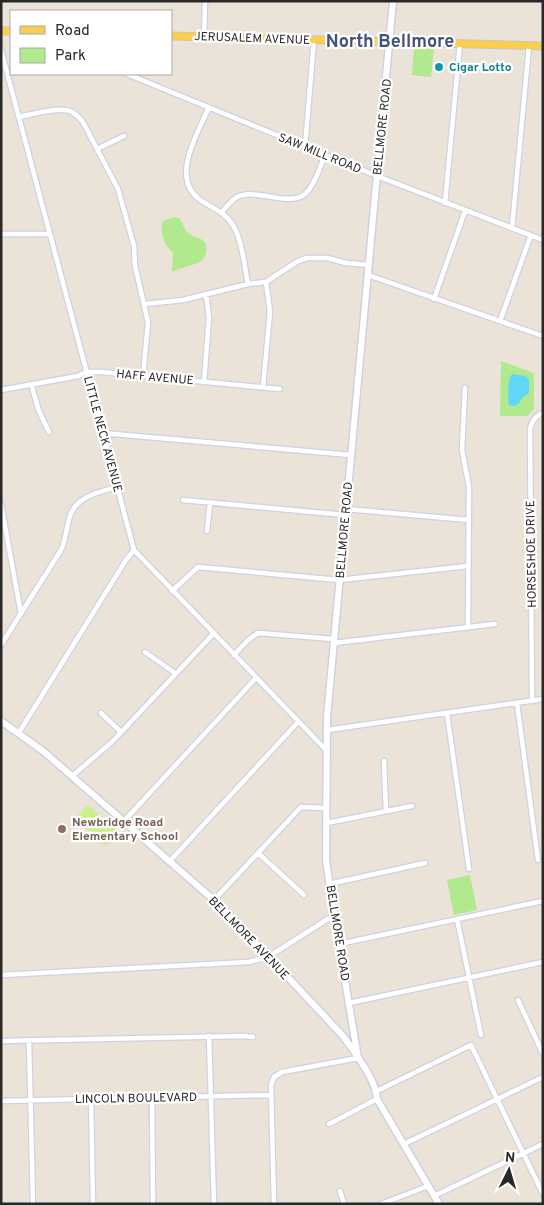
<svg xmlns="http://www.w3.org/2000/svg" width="544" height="1205" viewBox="0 0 544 1205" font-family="Overpass,sans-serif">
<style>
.green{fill:#b0e98e}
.pitch{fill:#c9f189}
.water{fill:#60d6f9}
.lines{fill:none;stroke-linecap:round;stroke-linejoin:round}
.minor-casing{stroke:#cdd2e3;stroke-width:7}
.secondary-casing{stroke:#cdd2e3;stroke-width:9}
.primary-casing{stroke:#c7c7c7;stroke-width:9}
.minor{stroke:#fff;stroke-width:4.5}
.secondary{stroke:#fff;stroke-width:6}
.primary{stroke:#fdcd4c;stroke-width:7}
.culture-dot{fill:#0f9aa8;stroke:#fff;stroke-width:2}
.education-dot{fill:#8d6e63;stroke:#fff;stroke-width:2}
.labels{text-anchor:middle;stroke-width:4.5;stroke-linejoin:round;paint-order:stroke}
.street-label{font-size:12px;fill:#282828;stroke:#fff}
.culture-label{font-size:12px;font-weight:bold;fill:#0d838f;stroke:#fff;text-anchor:start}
.education-label{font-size:12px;font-weight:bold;fill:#785e54;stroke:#fff;text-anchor:start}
.district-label{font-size:18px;font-weight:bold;fill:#45517c;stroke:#fff}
</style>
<rect width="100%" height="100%" fill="#ece3d8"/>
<!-- green -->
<path class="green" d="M414,48H434L431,77L412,75Z
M174,217L179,218C182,222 184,228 187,232C196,240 209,236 206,254C205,258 202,261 198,263C190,266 180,268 172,272L173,253C164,244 159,233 163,221Z
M501,361L534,373V409L527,416H500Z
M470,875L477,910L454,915L447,880Z"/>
<!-- pitch -->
<path class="pitch" d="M87,806L90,807L118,832L109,844L105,845L77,820L78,815Z"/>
<!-- water -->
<path class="water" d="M512,374L525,376L529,379V393L523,397L519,403L514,406L509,405C508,396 507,381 512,374Z"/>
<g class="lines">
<!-- minor casing -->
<g class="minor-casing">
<path id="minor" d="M204,37L205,1
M1,50L134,550L327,751
M127,74L377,176L543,240
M209,107C198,133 170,177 199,199C209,207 222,210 230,221C242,235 244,265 248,284
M19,117C33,114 60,106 72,112C77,115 81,119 84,124L118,189L134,246L135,266L148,322L143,376
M305,147L314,40
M97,149L124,136
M445,203L460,43
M222,212C227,206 232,199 239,196C258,189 290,207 305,194C315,185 320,167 325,155
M512,228L529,46
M1,234H50
M368,275L543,336
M434,299L465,211
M145,304L183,300L248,284L266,282L298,261L307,258H327L346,263L369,265
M500,321L531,235
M204,382L209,318L206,294
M31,384L39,411L49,432
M263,387L270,312L266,282
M465,388L462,450L469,487L468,627
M1,390L78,376L86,372H102L280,389
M102,433L351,455
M183,500L345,515
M1,504L21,614
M346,509L469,520
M207,531L210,503
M172,591L198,567L339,580L468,566
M334,643L495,624
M1,645L61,550C66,540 66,530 69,519C74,497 98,492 117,487
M145,652L175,673
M234,655L248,640L258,633L334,639
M532,701L530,429C532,421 535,416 543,413
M517,703L538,860
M101,713L121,732
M447,713L469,869
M327,730L543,699
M18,734L126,560L134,550
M384,761L386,811
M72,776L112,742L214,633
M124,821L256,678
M327,823L412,806
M258,853L304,895
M170,861L298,722
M329,884L425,863
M214,900L301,807L326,808
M457,919L481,1035
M339,944L543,901
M1,975L249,962L268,957L334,915
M518,1000L543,1054
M349,1003L543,962
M209,1036L214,1204
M29,1040L33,1204
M1,1041L243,1036L253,1037
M377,1091L471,1045L543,1194
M152,1097L153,1204
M91,1099L93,1204
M1,1101L271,1095
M329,1124L377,1099
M404,1144L543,1077
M340,1191L344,1204
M434,1196L543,1144
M274,1204L271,1085L274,1077L282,1072L358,1058
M381,1204L428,1186"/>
</g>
<!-- secondary casing -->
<g class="secondary-casing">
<path id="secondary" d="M1,721L43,751L223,908L343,1036C355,1053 376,1079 377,1099L439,1204
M358,1058L334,915L326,860L327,717L393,1"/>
</g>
<!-- primary casing -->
<g class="primary-casing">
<path id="primary" d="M1,31H11
M171,36L543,46"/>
</g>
<!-- minor -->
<use href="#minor" class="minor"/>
<!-- secondary -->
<use href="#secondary" class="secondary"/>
<!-- primary -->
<use href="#primary" class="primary"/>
</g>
<!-- markers -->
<circle class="culture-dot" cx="439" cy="67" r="5"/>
<circle class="education-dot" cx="62" cy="829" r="5"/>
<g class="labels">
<!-- street labels -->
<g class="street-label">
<text transform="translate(252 38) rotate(2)" y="4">JERUSALEM AVENUE</text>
<text transform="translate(382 127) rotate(-84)" y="4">BELLMORE ROAD</text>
<text transform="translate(320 153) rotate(22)" y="4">SAW MILL ROAD</text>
<text transform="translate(155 377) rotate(5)" y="4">HAFF AVENUE</text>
<text transform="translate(103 434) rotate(75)" y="4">LITTLE NECK AVENUE</text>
<text transform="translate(344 530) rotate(-85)" y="4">BELLMORE ROAD</text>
<text transform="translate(531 554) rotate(-91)" y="4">HORSESHOE DRIVE</text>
<text transform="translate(338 933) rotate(81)" y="4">BELLMORE ROAD</text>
<text transform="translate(249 938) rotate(46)" y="4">BELLMORE AVENUE</text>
<text transform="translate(136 1098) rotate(-1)" y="4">LINCOLN BOULEVARD</text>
</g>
<!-- culture labels -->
<g class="culture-label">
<text x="449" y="71">Cigar Lotto</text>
</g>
<!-- education labels -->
<g class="education-label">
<text x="72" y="826">Newbridge Road<tspan x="72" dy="14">Elementary School</tspan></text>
</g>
<!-- district labels -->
<g class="district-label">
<text x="390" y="47">North Bellmore</text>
</g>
</g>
<!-- border -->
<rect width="544" height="1205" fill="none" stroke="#282828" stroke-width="5"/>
<!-- legend -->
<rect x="10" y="10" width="162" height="65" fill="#ffffff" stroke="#a9a9a9"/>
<rect x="20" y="26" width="25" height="8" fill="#fdcd4c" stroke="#a9a9a9"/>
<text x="55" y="35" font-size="15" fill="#282828">Road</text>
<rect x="20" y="48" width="25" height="15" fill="#b0e98e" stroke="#a9a9a9"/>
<text x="55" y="60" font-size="15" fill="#282828">Park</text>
<!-- north arrow -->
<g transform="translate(509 1170) rotate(5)" stroke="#ffffff" stroke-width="4" paint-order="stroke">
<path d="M0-4L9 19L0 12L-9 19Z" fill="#282828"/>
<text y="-8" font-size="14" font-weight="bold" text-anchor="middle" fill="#282828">N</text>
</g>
</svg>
